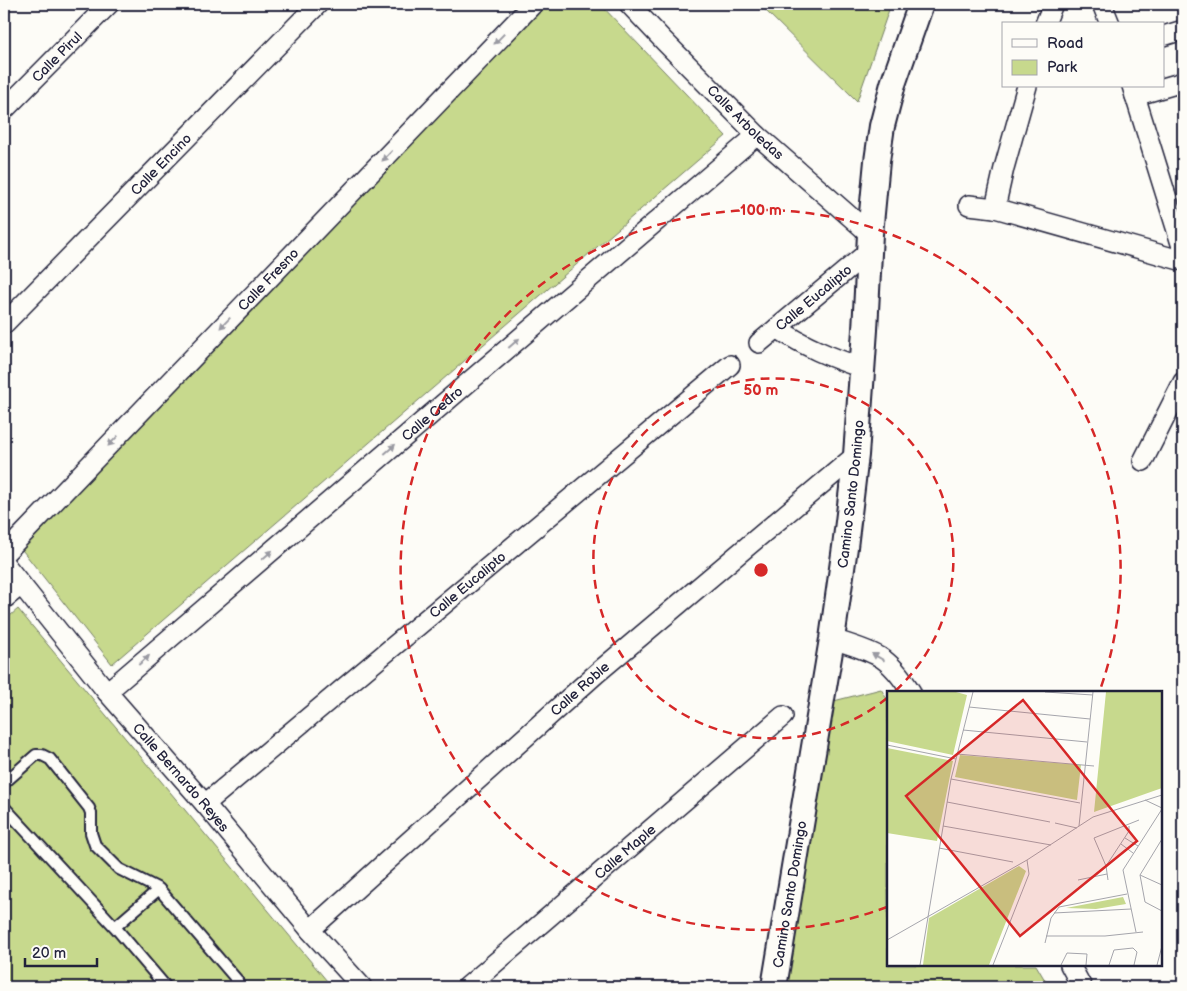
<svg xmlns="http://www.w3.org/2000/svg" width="1187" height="991" viewBox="0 0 1187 991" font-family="'Balsamiq Sans',sans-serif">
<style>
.green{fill:#c7d98d;stroke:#747e64}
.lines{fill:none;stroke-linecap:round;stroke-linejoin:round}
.service-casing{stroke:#22223b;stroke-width:14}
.minor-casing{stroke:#22223b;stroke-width:22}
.tertiary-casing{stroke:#22223b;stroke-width:28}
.service{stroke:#fdfcf7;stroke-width:10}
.minor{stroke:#fdfcf7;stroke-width:19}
.tertiary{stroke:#fdfcf7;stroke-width:24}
.oneway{fill:#9a9aa2}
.ring{fill:none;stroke:#d62828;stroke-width:2.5;stroke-dasharray:9 6}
.labels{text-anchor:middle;stroke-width:4;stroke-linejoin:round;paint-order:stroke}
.street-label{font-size:14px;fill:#22223b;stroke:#fdfcf7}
.inset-road{fill:none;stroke:#a5a5ac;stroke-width:1}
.view{fill:#d62828;fill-opacity:0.15;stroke:#d62828;stroke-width:2.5}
.inset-edge{fill:none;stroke:#22223b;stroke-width:2.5}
.centre{fill:#d62828;stroke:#fdfcf7;stroke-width:2.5}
.ring-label{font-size:15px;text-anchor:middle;font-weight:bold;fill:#d62828;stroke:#fdfcf7;stroke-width:4;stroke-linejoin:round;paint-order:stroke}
</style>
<rect width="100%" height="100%" fill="#fdfcf7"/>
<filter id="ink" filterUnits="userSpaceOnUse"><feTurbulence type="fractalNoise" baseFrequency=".02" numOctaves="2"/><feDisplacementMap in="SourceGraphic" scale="10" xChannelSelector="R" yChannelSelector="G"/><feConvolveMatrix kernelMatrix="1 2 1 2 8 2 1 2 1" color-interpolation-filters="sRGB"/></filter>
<g filter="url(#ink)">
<!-- green -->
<path class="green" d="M536,4H600L726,136L112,664L19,546Z
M759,4H891L857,101Z
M18,609L332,987H4V621Z
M881,689L888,701V965H1036L1049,987H780L822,704Z"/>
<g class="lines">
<!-- service casing -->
<g class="service-casing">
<path id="service" d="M4,783L36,755H42L50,759L89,808L91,813V833L95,845L119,869L159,889L237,980L239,987
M4,807L115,927L166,987
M115,927L159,889"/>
</g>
<!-- minor casing -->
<g class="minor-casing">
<g id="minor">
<path id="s1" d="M629,4L664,41L757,135L870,234"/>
<path d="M1102,4L1110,24"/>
<path d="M1045,24L1053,4"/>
<path d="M1163,36L1183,30"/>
<path d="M1027,86L1004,168L995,208L1183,261"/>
<path d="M1132,86L1183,250"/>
<path d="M1135,96L1183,82"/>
<path id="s2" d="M4,110L109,4"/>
<path d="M969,205L995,208"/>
<path id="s3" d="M4,324L318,4"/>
<path d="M777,328C805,347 830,357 862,368"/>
<path id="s4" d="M759,343L868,252"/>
<path d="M1143,461L1183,382"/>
<path id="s5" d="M4,554L533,4"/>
<path id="s6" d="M4,563L107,692L205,804L310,930L362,987"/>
<path d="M4,599L21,585"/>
<path d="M832,639C848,644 866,649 880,657C893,665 903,679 911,692"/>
<path id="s7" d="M107,692L757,135"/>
<path id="s8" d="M205,804L730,365"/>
<path id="s9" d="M310,930L597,673L856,455"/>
<path d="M1070,965L1082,987"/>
<path id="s10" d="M467,987L783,716"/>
</g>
</g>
<!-- tertiary casing -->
<g class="tertiary-casing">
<g id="tertiary">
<path id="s11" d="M774,987L832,639L845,547L856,455L865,330L870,234L877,161L882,126L893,84L921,4"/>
</g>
</g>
<!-- service -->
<use href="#service" class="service"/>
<!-- minor -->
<use href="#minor" class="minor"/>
<!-- tertiary -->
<use href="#tertiary" class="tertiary"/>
</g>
<!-- one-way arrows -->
<defs><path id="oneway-solid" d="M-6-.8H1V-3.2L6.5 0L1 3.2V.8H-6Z" transform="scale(1.25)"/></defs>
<g class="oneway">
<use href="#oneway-solid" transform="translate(499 39) rotate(134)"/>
<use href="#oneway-solid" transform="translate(387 156) rotate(134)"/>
<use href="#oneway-solid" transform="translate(225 323) rotate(134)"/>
<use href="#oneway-solid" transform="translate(514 343) rotate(-41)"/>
<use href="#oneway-solid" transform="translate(113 441) rotate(134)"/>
<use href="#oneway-solid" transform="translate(390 449) rotate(-41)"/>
<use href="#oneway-solid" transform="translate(267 555) rotate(-41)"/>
<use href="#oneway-solid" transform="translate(878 657) rotate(-150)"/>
<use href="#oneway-solid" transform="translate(144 660) rotate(-41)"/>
</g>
</g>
<!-- distance rings -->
<g class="ring">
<path d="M887 698A180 180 0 1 1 894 692"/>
<path d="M887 907A360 360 0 1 1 1100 690"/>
</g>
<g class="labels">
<!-- street labels -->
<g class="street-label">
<text dy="5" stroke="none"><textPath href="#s2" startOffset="75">Calle Pirul</textPath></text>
<text dy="5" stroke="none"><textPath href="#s1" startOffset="166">Calle Arboledas</textPath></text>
<text dy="5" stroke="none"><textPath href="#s3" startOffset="224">Calle Encino</textPath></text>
<text dy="5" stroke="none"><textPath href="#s5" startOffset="381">Calle Fresno</textPath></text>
<text dy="5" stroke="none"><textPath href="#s4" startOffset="71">Calle Eucalipto</textPath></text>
<text dy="5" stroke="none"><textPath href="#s7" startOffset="428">Calle Cedro</textPath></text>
<text dy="5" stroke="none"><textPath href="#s11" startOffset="499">Camino Santo Domingo</textPath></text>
<text dy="5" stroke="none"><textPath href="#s8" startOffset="342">Calle Eucalipto</textPath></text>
<text dy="5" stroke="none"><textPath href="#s9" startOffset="362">Calle Roble</textPath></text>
<text dy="5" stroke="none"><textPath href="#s6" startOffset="278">Calle Bernardo Reyes</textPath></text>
<text dy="5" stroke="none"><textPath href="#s10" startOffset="208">Calle Maple</textPath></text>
<text dy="5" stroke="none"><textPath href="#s11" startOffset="94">Camino Santo Domingo</textPath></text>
</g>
</g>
<!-- overview -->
<g transform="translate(887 691)">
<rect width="275" height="275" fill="#fdfcf7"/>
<path d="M0,1H69L80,4L66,64L0,50ZM219,1H275V97L207,121ZM0,57L66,70L50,150L0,142ZM73,64L194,74L190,109L68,86ZM132,175L139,180L102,274H36L42,227ZM236,206L239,213L209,218L179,217Z" fill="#c7d98d"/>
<path class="inset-road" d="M158,1L206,4M82,16L203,28M76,39L200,51M0,54L69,68M70,63L207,75M64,88L193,112M258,109L275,117M60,111L163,131M168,132L190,137M56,135L164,154M192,135L206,1M238,147L251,155M275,148L253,184L258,211L275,220M234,153L246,162M52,157L126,171M219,175L242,140V135M253,184L275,194M191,189L220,183M221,189L219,175L207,147L252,129M167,222L244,218M249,241L236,179L275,118M159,245H218L256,241M0,249L140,169L206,126L275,104M158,252L164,227L172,216L240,203M33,274L64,88L86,1M106,274L142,183L140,169M174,274L180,262L200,263L199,274M222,274L227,259L246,257L250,261L247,274M270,274L275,255"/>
<path class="view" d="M136,9L250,150L133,245L19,105Z"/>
<rect width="275" height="275" class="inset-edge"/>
</g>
<circle cx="761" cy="570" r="8" class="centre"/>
<g class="ring-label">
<text x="761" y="215">100 m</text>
<text x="761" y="395">50 m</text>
</g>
<!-- margin -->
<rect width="1187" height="991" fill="none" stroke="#fdfcf7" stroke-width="20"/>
<rect x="10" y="10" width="1167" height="971" fill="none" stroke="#22223b" stroke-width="2" filter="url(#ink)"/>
<!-- legend -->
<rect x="1002" y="22" width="162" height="65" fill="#fdfcf7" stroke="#a5a5ac"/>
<rect x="1012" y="39" width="25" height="8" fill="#fdfcf7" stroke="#a5a5ac"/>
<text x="1047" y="48" font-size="15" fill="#22223b">Road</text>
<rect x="1012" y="60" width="25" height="15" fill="#c7d98d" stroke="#a5a5ac"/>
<text x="1047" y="72" font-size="15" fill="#22223b">Park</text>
<!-- scale -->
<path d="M25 958v8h72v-8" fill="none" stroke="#22223b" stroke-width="2.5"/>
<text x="32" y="958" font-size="15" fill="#22223b" stroke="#fdfcf7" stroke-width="4" paint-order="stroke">20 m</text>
</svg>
